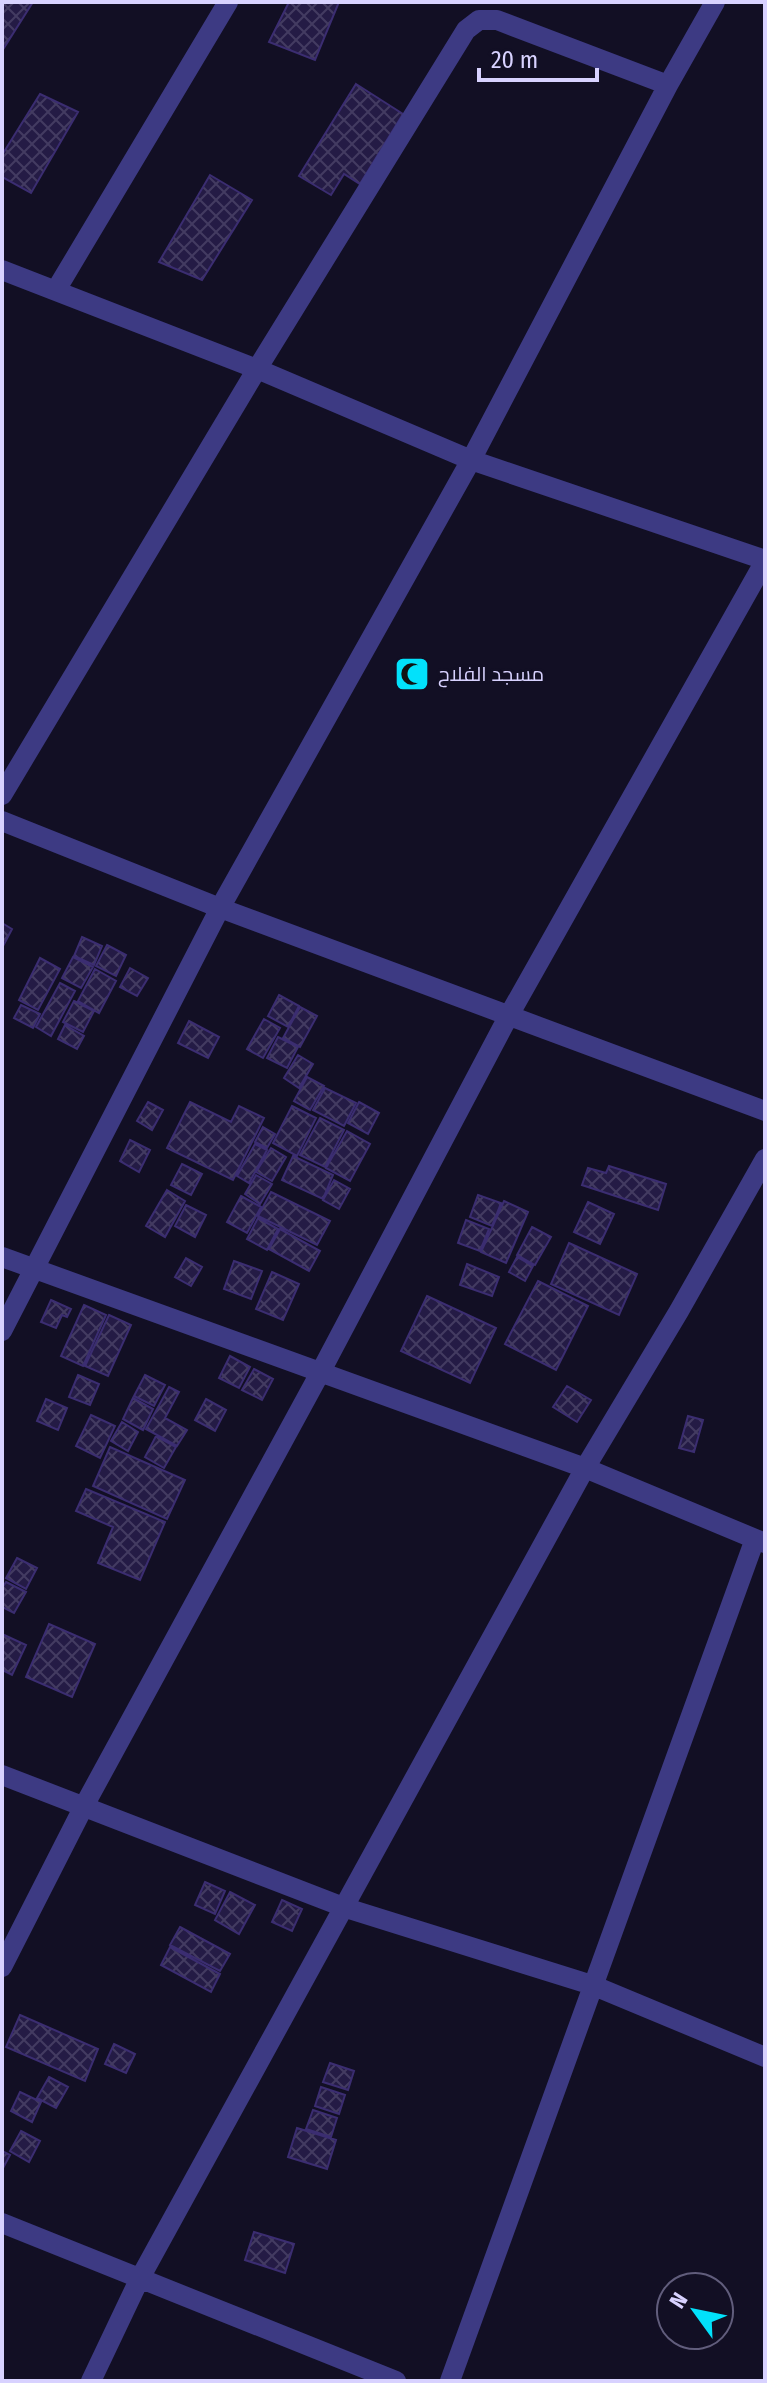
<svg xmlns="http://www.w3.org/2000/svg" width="767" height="2383" viewBox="0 0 767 2383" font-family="'Fira Sans Condensed',Cairo,sans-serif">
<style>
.building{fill:url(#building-cross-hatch);stroke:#3b2d71;stroke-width:2}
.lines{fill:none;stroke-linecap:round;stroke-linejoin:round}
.minor{stroke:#3d3a83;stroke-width:20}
.labels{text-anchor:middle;stroke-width:6;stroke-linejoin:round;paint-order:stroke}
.poi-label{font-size:20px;fill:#d8d2ff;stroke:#120f24;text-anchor:start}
</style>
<defs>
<pattern id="building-cross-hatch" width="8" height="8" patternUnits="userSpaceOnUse" patternTransform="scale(2)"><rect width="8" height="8" fill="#241b45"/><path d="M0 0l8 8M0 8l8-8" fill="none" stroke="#433b61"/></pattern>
</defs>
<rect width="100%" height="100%" fill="#120f24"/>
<!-- building -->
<path class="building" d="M2,2H33L2,51Z
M289,2H339L315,60L269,42Z
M356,84L403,114L360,184L344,174L331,195L299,176Z
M40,94L78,112L31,193L2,177V155Z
M210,175L252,200L202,280L159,262Z
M2,923L12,929L2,948Z
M82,937L102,946L94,965L74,956Z
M107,945L126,955L116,976L96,966Z
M73,957L93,967L81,988L62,978Z
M40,958L60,969L38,1010L19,1000Z
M130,968L148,978L137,996L120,987Z
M95,969L116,981L99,1013L78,1001Z
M60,983L75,991L51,1036L36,1027Z
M279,995L299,1006L288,1027L268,1016Z
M74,1001L94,1011L83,1032L63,1022Z
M21,1005L40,1014L33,1028L14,1018Z
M300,1007L317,1016L300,1047L283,1038Z
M264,1019L280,1028L263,1058L247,1049Z
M189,1021L219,1037L208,1058L178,1043Z
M65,1025L84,1036L77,1049L58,1039Z
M278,1037L298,1047L287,1068L267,1058Z
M298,1055L313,1064L299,1088L284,1078Z
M307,1077L324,1086L310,1110L294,1101Z
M325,1088L356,1103L344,1126L313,1110Z
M148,1102L163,1110L152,1130L137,1121Z
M190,1102L231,1122L239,1106L264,1118L233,1180L167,1148Z
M359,1102L379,1113L368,1134L348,1123Z
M292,1106L316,1118L297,1156L273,1143Z
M320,1118L344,1130L325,1167L300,1155Z
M263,1127L275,1134L267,1148L255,1142Z
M347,1131L370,1144L350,1181L326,1168Z
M130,1140L150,1150L139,1172L120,1161Z
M255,1144L267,1150L249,1183L237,1176Z
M271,1148L286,1157L272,1181L256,1172Z
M293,1156L333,1175L323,1199L282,1180Z
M182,1164L202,1174L191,1195L171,1185Z
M609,1166L666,1184L658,1210L582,1185L588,1168L606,1173Z
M256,1175L272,1184L260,1204L245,1194Z
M334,1180L350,1189L339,1209L323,1200Z
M167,1190L185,1201L165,1237L146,1226Z
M271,1192L330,1221L317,1245L258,1216Z
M478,1195L501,1203L492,1226L470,1217Z
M241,1196L261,1207L247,1233L227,1222Z
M504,1201L528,1212L506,1263L481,1252Z
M588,1202L614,1214L600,1244L574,1232Z
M186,1205L206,1215L195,1237L175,1226Z
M258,1218L278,1229L267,1250L247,1239Z
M466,1220L489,1229L480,1251L458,1243Z
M532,1227L551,1237L535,1265L517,1255Z
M280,1229L320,1251L309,1271L269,1249Z
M569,1243L637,1274L619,1315L551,1284Z
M517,1257L533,1266L525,1281L509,1272Z
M186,1258L202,1267L191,1286L175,1277Z
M234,1261L262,1271L251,1299L224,1289Z
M467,1264L499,1277L492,1296L460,1285Z
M272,1272L299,1284L283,1320L256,1309Z
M538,1281L588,1306L556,1370L505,1344Z
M427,1296L496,1328L470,1383L401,1351Z
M51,1300L71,1309L67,1317L62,1315L56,1328L41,1322Z
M84,1305L106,1315L83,1366L61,1356Z
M109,1315L131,1325L108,1376L85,1366Z
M230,1356L250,1367L239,1388L219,1378Z
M254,1369L273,1379L262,1400L242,1390Z
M78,1375L99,1384L90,1405L69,1397Z
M145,1375L165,1385L154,1406L134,1396Z
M567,1386L591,1400L577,1422L553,1407Z
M169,1387L179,1392L165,1418L187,1430L177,1446L146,1429Z
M133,1398L153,1409L143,1430L123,1419Z
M46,1399L67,1408L58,1430L37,1421Z
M206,1399L226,1410L215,1431L195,1420Z
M91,1415L115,1426L100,1458L76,1446Z
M688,1416L703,1420L694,1452L679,1448Z
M122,1422L138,1432L128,1451L111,1441Z
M156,1436L176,1447L164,1468L145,1457Z
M110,1447L185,1480L167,1519L93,1486Z
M86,1489L165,1522L140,1580L98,1563L113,1527L76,1511Z
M17,1558L37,1568L26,1589L6,1578Z
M6,1582L26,1592L14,1613L2,1607V1588Z
M49,1624L95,1644L72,1697L26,1677Z
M2,1634L26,1645L12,1675L2,1670Z
M205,1882L225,1891L215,1914L195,1905Z
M230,1892L255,1905L239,1934L215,1920Z
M282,1900L302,1909L292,1931L272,1922Z
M180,1927L230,1954L220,1971L170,1945Z
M170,1947L220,1974L211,1992L161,1965Z
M20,2015L98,2049L85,2081L6,2047Z
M114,2044L135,2054L126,2073L105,2064Z
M330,2063L354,2071L348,2090L323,2082Z
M49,2077L68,2087L56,2108L37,2098Z
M321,2087L345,2095L339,2114L315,2106Z
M20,2092L41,2102L32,2122L11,2111Z
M313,2110L337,2118L331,2137L306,2129Z
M297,2128L336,2140L327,2169L288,2157Z
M21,2131L40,2141L29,2162L10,2151Z
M2,2151L10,2155L2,2170Z
M254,2232L294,2244L285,2273L245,2260Z"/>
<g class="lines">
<!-- minor -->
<path class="minor" d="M2,270L257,369L471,460L765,560
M56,290L228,2
M2,795L257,369L466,30L479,20H497L668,85
M2,821L220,908L765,1111
M2,1257L585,1468L765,1543
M2,1331L220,908L471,460L668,85L715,2
M2,1775L346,1908L592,1985L765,2057
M2,1967L84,1806L320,1373L508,1017L765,561
M2,2223L396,2381
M91,2381L139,2280L585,1468L679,1311L765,1159
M450,2381L755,1539"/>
</g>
<!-- icons -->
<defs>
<g id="mosque-square" transform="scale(1.8)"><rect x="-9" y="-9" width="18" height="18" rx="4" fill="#02e1fb" stroke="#120f24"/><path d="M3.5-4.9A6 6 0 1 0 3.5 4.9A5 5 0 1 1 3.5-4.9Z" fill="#111"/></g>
</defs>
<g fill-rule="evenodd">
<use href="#mosque-square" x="412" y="674"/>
</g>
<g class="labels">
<!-- poi labels -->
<g class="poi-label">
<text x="438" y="681">مسجد الفلاح</text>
</g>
</g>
<!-- border -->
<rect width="767" height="2383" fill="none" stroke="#d8d2ff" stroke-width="8"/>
<!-- north arrow -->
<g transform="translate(695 2311) rotate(303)"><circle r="38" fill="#120f24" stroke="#615d7c" stroke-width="2"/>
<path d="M0-6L14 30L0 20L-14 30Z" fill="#02e1fb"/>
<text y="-12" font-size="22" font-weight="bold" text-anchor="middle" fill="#d8d2ff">N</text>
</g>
<!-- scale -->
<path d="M479 68v12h118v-12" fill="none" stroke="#d8d2ff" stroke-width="4"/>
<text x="491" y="68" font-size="24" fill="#d8d2ff" stroke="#120f24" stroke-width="6" paint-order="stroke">20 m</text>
</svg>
